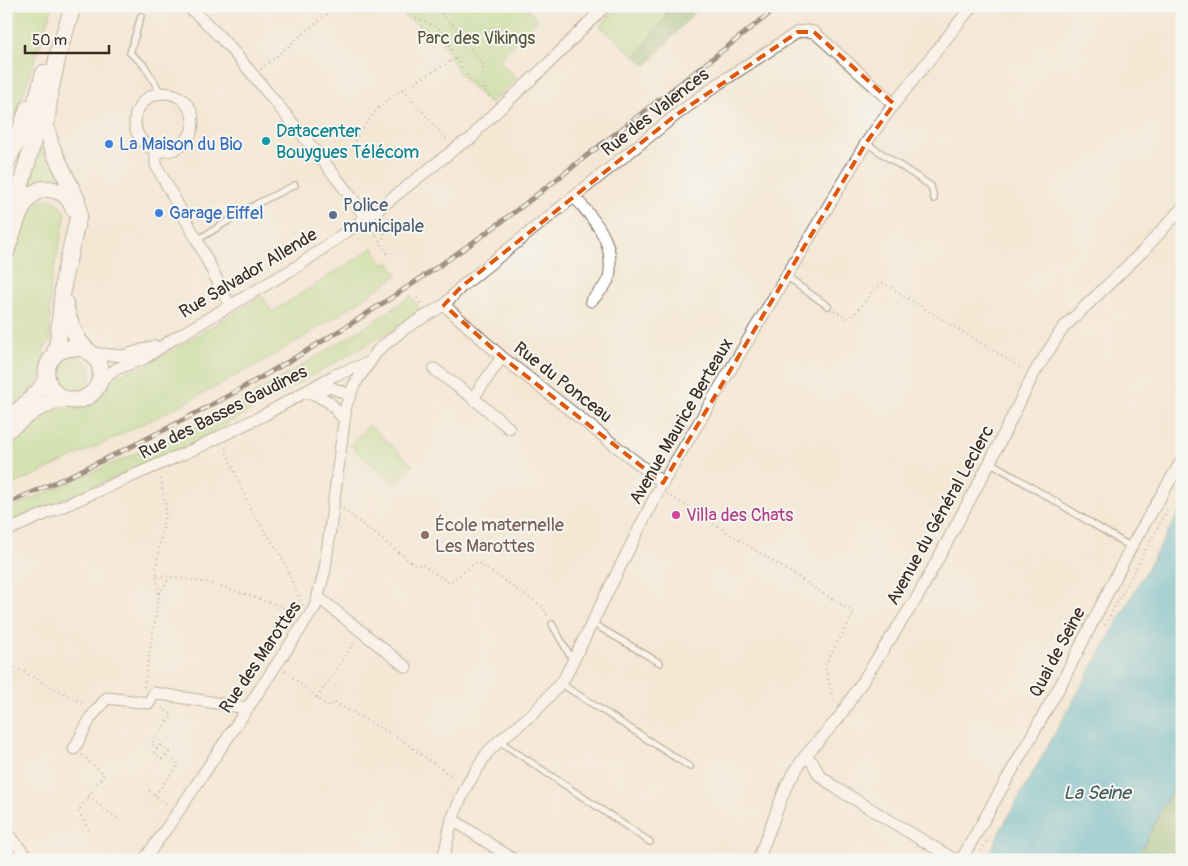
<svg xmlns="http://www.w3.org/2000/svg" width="1188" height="866" viewBox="0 0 1188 866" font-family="Pangolin,sans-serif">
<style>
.green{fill:#add986;stroke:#748252}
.forest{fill:#8ab973;stroke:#627248}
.water{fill:#51b7cf;stroke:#467076}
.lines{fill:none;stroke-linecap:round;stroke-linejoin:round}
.service-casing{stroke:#7c6c5e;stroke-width:8}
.minor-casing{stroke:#7c6c5e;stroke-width:13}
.secondary-casing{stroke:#7c6c5e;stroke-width:18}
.path{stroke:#7c6c5e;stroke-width:2;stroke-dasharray:1 4;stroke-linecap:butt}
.service{stroke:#fff;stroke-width:5.5}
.minor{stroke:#fff;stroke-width:11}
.secondary{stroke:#fff;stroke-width:16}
.rail-casing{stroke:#3b2a1e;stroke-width:5}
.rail{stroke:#f6f6f2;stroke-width:3;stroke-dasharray:9;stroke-linecap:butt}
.marked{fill:none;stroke:#df570d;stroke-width:4;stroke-dasharray:10 6;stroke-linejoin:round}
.culture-dot{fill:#0f9aa8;stroke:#f6f6f2;stroke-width:2}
.shop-dot{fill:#3f7fe0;stroke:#f6f6f2;stroke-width:2}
.service-dot{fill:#5c6f8a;stroke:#f6f6f2;stroke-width:2}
.hotel-dot{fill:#d1479c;stroke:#f6f6f2;stroke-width:2}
.education-dot{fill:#8d6e63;stroke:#f6f6f2;stroke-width:2}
.labels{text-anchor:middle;stroke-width:4;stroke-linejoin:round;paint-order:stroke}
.park-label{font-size:18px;fill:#585638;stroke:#f6f6f2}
.street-label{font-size:18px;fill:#3b2a1e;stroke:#f6f6f2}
.culture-label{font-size:18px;fill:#0d838f;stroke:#f6f6f2;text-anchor:start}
.shop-label{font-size:18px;fill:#366cbe;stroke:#f6f6f2;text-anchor:start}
.service-label{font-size:18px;fill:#4e5e75;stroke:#f6f6f2;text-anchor:start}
.hotel-label{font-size:18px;fill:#b23c85;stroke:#f6f6f2;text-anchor:start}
.education-label{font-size:18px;fill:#785e54;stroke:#f6f6f2;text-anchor:start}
.water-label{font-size:19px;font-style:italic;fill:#435b5c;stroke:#f6f6f2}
</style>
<rect width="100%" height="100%" fill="#f6f6f2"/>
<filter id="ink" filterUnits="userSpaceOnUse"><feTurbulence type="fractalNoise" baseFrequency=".02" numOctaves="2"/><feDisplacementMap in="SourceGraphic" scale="10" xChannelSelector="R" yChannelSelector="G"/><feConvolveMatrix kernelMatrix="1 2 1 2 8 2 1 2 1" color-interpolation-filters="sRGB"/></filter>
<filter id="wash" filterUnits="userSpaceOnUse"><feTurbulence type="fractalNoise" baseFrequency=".0096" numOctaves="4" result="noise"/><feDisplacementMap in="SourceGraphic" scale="20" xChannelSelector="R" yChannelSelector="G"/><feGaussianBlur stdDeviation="1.12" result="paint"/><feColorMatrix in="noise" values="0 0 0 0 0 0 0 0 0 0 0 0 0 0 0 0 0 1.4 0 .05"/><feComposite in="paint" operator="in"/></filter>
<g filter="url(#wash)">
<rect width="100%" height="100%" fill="#f4e8d6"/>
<!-- green -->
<path class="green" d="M6,6H53L6,145Z
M393,6H524L538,19L499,60L517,79L490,103C477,92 464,82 455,67C449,58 447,48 440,41C426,27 407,20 393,6Z
M618,6H669L665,18L636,57L600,26Z
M41,131L64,183L25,192Z
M48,199L57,202L66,214L50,287V342L44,349C42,358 43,368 40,377C35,389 16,403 6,412V277L29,211L36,203Z
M373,248L384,265L389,262L398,275C365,297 332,320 297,341C204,397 105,443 6,488V438L38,417L53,411L59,409L80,408L94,404L118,375L145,365L166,354L262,296L272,312Z
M411,296L419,308L420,313L407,322L182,449L6,523V510L194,428L278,380L363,328Z
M55 374a18 18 0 1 1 36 0a18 18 0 1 1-36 0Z
M369,425L413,465L395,485L350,445Z"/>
<!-- forest -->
<path class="forest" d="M669,6H697L693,14L646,66L636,57L665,18Z
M1182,771V860H1136Z"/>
<!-- water -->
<path class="water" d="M1182,507V771L1136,860H987L999,833Z"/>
</g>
<g filter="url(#ink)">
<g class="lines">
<!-- service casing -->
<g class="service-casing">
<path id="service" d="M141,16L130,53L144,65L161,93
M866,143L931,186L934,199
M197,240L258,203L295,185
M786,277L828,306
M990,462L1131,547
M592,623L660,663
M552,624L573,661
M560,683L690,767
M499,741L650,842"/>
</g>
<!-- minor casing -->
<g class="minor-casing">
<path id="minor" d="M187,6C219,32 246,66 272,98C304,137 337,176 366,218
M135 122a29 29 0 1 1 58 0a29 29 0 1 1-58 0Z
M156,150V165L197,240L230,306
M575,197C590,216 609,234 610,260C610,266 611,274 608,280C605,287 597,295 591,301
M444,305L502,357L663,483
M91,353L123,356L155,346
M502,357L473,398L509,428
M434,369L473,398
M100,382L116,369L145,358L173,339L298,266L377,210L461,144L472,138L480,127L548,64L605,6
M310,393L330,387L350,395
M312,393L329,402L343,418
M6,531L199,447L264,415L335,375L368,363
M318,597L406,667
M74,749L91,717L107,698L149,703L154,693L247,708
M805,756L813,763L819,775L836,788L955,860
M452,819L514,860
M6,831L29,860
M144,860L178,812L315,607L325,569L346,406L354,385L378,350L404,329L444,305L461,287L676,115L718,84L798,32L807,31L814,32L894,104
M443,860L452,819L466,787L487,753L499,741L535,712L564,679L659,489L866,143L894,104L972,6
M758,860L787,784L805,756L838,719L918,596L990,462L1033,375L1063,328L1143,251L1182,208
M961,860L1060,686L1131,547L1182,460"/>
</g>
<!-- secondary casing -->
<g class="secondary-casing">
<path id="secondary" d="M59,50L73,6
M30,122L44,73
M6,164L16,143L28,108
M6,240L41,112
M6,252C14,231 23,181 54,190C63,192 70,199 73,208
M65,303C68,318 73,334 83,346C89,353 97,356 100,366C105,385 88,404 69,400C62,399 55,394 51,388C36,363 62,340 86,350
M54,355L58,342L64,277L79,214L77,200L51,146L46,126L50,92L61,41
M17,412L38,392L47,379
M6,431L36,409L63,398"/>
</g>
<!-- path -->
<path class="path" d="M400,6L409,14L443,31L456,59L469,78L493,99
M435,6L458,30L483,66L482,80L487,93
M580,6L586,11
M261,69L337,6
M403,89L447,140
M352,145C358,135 364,125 372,116C393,90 428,76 456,58
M371,227L389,257
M379,241L383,239L387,225L383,218
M417,298L421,305
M834,310L847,318C862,312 868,291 883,283L1023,369
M225,448L250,509L281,555L303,607
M667,494L854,613L825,665L834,703
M343,509L416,566L422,564L449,583L477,562L543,607L548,617
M157,575L209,583L251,596L299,613
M159,594L170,577
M1105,625L1167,510
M6,663L86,705
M285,671L329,707L334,702L400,739L457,780
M144,687L159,594L156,568L166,508L160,475
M317,698L356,640
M161,745L169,752L162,759L154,752Z
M157,749L151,744L172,715L160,707
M82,755L104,774L78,811L89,830
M149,791L168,805
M155,795L179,764L166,755
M88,797L117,818
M977,860L990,835"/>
<!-- service -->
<use href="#service" class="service"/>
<!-- minor -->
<use href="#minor" class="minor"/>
<!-- secondary -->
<use href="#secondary" class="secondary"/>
<!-- rail casing -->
<g class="rail-casing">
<path id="rail" d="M6,504C178,431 342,337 493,228C524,205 555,181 585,157C650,107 715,57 779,6"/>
</g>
<!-- rail -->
<use href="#rail" class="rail"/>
</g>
</g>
<!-- marked area -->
<path d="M0 0H1188V866H0ZM798,32H814L894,104L866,143L663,483L502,357L444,305L461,287L676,115Z" fill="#f4e8d6" fill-opacity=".55" fill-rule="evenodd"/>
<path class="marked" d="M798,32H814L894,104L866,143L663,483L502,357L444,305L461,287L676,115Z"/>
<!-- markers -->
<circle class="culture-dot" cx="266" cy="141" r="5"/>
<g class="shop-dot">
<circle cx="109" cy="144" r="5"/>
<circle cx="159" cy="213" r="5"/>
</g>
<circle class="service-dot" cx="333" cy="215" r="5"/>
<circle class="hotel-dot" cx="676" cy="515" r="5"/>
<circle class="education-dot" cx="425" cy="535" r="5"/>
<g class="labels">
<!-- park labels -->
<g class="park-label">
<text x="476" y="44">Parc des Vikings</text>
</g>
<!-- street labels -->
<g class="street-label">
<text transform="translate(655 112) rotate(-38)" y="6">Rue des Valences</text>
<text transform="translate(248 273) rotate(-31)" y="6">Rue Salvador Allende</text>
<text transform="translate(563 382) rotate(38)" y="6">Rue du Ponceau</text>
<text transform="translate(223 412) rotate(-27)" y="6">Rue des Basses Gaudines</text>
<text transform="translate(681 421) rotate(-60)" y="6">Avenue Maurice Berteaux</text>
<text transform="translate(940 515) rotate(-61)" y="6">Avenue du Général Leclerc</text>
<text transform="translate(1057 652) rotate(-62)" y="6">Quai de Seine</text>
<text transform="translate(260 657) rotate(-56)" y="6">Rue des Marottes</text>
</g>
<!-- culture labels -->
<g class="culture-label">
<text x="276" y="137">Datacenter<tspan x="276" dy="21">Bouygues Télécom</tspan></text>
</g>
<!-- shop labels -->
<g class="shop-label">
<text x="119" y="150">La Maison du Bio</text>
<text x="169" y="219">Garage Eiffel</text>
</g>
<!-- service labels -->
<g class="service-label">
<text x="343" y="211">Police<tspan x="343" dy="21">municipale</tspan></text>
</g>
<!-- hotel labels -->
<g class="hotel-label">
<text x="686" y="521">Villa des Chats</text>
</g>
<!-- education labels -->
<g class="education-label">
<text x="435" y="531">École maternelle<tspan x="435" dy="21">Les Marottes</tspan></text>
</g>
<!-- water labels -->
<g class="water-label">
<text x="1097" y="799">La Seine</text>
</g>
</g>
<!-- margin -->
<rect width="1188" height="866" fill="none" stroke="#f6f6f2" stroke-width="25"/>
<!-- scale -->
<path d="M25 45v8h84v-8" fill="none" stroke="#3b2a1e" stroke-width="2.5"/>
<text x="32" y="45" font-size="15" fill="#3b2a1e" stroke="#f6f6f2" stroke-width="4" paint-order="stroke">50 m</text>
</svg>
